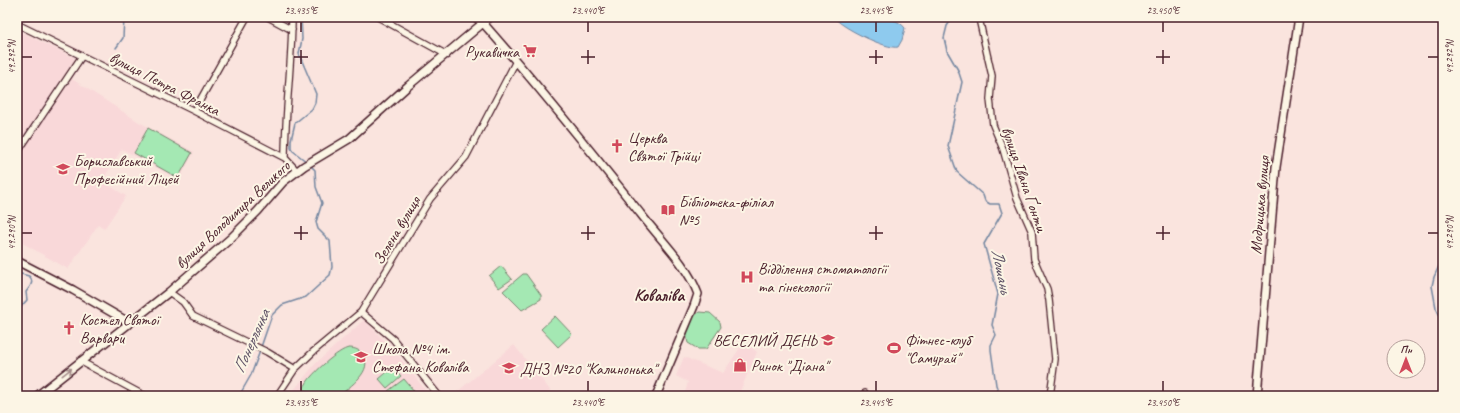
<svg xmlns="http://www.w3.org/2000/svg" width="1460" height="413" viewBox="0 0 1460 413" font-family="Caveat,sans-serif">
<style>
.built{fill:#f9d8d9}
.green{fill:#a4e8b3;stroke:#77846f}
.water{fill:#8ecaee;stroke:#7386a0}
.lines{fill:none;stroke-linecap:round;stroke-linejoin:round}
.stream{stroke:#7386a0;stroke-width:1.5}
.minor-casing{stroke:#4a1f2b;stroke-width:8}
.tertiary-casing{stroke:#4a1f2b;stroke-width:10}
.minor{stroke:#fcf5e5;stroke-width:5.5}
.tertiary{stroke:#fcf5e5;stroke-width:7}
.oneway{stroke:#a38a88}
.ticks{fill:none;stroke:#4a1f2b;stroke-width:1.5}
.labels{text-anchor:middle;stroke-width:4;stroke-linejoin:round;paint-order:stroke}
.poi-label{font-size:16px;fill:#4a1f2b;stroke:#fcf5e5;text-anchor:start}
.street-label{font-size:16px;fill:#4a1f2b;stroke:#fcf5e5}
.water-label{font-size:17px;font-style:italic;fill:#5e5266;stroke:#fcf5e5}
.neighbourhood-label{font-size:17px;font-weight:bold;fill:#4a1f2b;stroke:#fcf5e5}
.neatline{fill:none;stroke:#4a1f2b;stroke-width:1.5}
.ticks-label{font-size:10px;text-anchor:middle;fill:#4a1f2b}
</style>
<rect width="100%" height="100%" fill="#fae4de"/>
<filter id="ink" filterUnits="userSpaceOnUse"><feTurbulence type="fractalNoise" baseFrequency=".025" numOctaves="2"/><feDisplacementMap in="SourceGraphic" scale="8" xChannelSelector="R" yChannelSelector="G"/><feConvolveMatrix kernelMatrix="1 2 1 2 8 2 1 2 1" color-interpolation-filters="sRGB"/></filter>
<g filter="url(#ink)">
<!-- built -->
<path class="built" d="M17,30L75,58L17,147Z
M72,79L139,122L194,152L179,180L122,149L102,181L126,196L104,229L98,225L68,269L17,240V158Z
M364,320L394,350L430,396H289L315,364Z
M744,342L757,352L738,396H684L688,382L676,376L684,357L723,373Z
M514,345L550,390L547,396H452Z"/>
<!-- green -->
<path class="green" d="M148,128L192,153L178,178L134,153Z
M501,266L512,279L499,288L489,276Z
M523,274H526L541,295V299L522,310L503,291Z
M699,312L710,313L720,322L721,327L706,349H698L688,343C684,334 690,318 699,312Z
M555,316L572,334L558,347L541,329Z
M349,348C355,348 360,350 363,355C374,371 350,386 339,396H304C304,392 303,388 306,384C311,374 339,349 349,348Z
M393,367L401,376L387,388L379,379Z
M404,379L414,391L408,396H392L388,391Z"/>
<!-- water -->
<path class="water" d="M834,17C852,17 894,12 905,28L902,40L898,47C887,50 840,27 834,17Z"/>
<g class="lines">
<!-- stream -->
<path class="stream" d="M301,17L302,39L299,54L316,94L315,103L312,109L295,123L291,140V148L293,151L307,162
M953,17L947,26L944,38L947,51L958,70L962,82L948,146L957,172L983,195L985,201L990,204H999L1002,213L984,244L998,294L992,325L996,335L991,345V350L996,385L1000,396
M116,48L123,38L124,17
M1443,257L1434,277L1432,286L1436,308L1441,318L1443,338
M17,273L29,276C35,281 30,287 26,292L27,300L17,311
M261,347L272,315L282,305L306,297L330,275L332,267L330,241L318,229L316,222L322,203L316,187L315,170L310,165
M239,396L251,375L260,351"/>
<!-- minor casing -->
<g class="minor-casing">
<path id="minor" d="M268,17L292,30
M378,17L447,55
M473,17L483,23L491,17
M980,17V23L992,76L990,99L993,125L1003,149L1017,198L1032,232L1034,259L1047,289L1049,300L1055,359L1050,396
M17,24L194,111L285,158L297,171
M194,111L247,17
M17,153L82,56
M285,158C285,111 292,64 292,17
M169,292L183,302L193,316L267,352L295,369
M361,312L393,339L439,396
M80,361L145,396
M865,393L866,396
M277,396L295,369L314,351L361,312L430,199L466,157L516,61"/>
</g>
<!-- tertiary casing -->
<g class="tertiary-casing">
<path id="tertiary" d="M17,261L73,290L130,323
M37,396L169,292L231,238L258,211L283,182L304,166L349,139L408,86L483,23C537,84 589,149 640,213C659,238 687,264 698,294L694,306L656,396
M1257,396L1276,167L1299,17"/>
</g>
<!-- minor -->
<use href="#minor" class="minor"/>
<!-- tertiary -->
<use href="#tertiary" class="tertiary"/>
</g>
<!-- one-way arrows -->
<defs><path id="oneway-shaft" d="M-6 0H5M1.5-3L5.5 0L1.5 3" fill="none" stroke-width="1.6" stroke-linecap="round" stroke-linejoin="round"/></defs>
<use class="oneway" href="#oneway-shaft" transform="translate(67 372) rotate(-38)"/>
</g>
<!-- ticks -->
<path class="ticks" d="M301,22V32M588,22V32M876,22V32M1163,22V32M301,50V64M588,50V64M876,50V64M1163,50V64M22,57H32M294,57H308M581,57H595M869,57H883M1156,57H1170M1428,57H1438M301,226V240M588,226V240M876,226V240M1163,226V240M22,233H32M294,233H308M581,233H595M869,233H883M1156,233H1170M1428,233H1438M301,381V391M588,381V391M876,381V391M1163,381V391"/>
<!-- icons -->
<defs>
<g id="supermarket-bare" transform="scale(1.08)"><path d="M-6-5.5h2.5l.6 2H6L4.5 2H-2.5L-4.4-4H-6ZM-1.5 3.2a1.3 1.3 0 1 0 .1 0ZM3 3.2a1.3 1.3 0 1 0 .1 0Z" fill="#d1495b" stroke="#fcf5e5" stroke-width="2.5" paint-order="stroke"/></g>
<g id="church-bare" transform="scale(1.08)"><path d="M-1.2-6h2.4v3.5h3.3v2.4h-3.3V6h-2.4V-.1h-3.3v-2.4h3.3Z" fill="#d1495b" stroke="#fcf5e5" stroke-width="2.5" paint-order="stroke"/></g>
<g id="university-bare" transform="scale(1.08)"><path d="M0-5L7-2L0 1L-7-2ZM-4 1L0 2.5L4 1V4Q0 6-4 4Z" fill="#d1495b" stroke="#fcf5e5" stroke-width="2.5" paint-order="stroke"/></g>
<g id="library-bare" transform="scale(1.08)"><path d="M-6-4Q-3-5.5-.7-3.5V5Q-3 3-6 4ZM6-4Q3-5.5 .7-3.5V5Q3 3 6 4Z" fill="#d1495b" stroke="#fcf5e5" stroke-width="2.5" paint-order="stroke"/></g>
<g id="hospital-bare" transform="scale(1.08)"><path d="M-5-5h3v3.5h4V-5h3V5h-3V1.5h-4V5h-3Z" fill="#d1495b" stroke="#fcf5e5" stroke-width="2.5" paint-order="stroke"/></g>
<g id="school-bare" transform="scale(1.08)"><path d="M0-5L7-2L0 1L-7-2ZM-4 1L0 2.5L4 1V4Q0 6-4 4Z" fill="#d1495b" stroke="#fcf5e5" stroke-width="2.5" paint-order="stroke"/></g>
<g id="stadium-bare" transform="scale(1.08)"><path d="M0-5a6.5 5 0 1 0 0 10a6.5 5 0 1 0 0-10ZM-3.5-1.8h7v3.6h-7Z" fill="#d1495b" stroke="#fcf5e5" stroke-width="2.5" paint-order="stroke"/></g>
<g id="shop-bare" transform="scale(1.08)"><path d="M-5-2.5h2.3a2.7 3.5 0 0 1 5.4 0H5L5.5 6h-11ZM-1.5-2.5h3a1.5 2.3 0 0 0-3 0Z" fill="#d1495b" stroke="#fcf5e5" stroke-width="2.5" paint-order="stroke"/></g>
</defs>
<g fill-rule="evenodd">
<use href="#supermarket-bare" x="530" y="51"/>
<use href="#church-bare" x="617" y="146"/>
<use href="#university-bare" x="63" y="169"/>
<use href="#library-bare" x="668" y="210"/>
<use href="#hospital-bare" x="747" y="277"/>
<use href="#church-bare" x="69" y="328"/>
<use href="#school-bare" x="828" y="340"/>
<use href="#stadium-bare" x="894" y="348"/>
<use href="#school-bare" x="361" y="357"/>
<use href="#shop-bare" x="740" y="365"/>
<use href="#school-bare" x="509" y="368"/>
</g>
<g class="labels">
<!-- poi labels -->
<g class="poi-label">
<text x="519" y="57" text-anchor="end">Рукавичка</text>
<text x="628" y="143">Церква<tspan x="628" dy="18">Святої Трійці</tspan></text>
<text x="74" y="166">Бориславський<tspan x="74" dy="18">Професійний Ліцей</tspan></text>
<text x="679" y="207">Бібліотека-філіал<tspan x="679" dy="18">№5</tspan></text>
<text x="758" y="274">Відділення стоматології<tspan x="758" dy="18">та гінекології</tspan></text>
<text x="80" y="325">Костел Святої<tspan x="80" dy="18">Варвари</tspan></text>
<text x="905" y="345">Фітнес-клуб<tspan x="905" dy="18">"Самурай"</tspan></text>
<text x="817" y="346" text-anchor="end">ВЕСЕЛИЙ ДЕНЬ</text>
<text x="372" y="354">Школа №4 ім.<tspan x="372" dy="18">Стефана Коваліва</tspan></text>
<text x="751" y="371">Ринок "Діана"</text>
<text x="520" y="374">ДНЗ №20 "Калинонька"</text>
</g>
<!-- street labels -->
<g class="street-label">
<text transform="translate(165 83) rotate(27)" y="6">вулиця Петра Франка</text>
<text transform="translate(1025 179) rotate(71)" y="6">вулиця Івана Ґонти</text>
<text transform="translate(1259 205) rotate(-85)" y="6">Модрицька вулиця</text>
<text transform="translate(232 214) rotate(-43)" y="6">вулиця Володимира Великого</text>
<text transform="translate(396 230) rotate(-59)" y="6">Зелена вулиця</text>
</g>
<!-- water labels -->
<g class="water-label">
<text transform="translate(1002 271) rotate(79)" y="6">Лошань</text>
<text transform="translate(251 341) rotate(-66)" y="6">Понерлянка</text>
</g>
<!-- neighbourhood labels -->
<g class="neighbourhood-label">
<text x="659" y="301">Коваліва</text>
</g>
</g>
<!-- margin -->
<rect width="1460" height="413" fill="none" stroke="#fcf5e5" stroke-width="44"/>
<!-- north arrow -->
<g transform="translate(1406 359)"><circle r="19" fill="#fcf5e5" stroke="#b59f9b"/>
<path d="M0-3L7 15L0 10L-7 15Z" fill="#d1495b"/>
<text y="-6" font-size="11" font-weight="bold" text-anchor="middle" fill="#4a1f2b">Пн</text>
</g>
<rect x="22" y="22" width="1416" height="369" class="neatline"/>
<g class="ticks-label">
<text x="301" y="14">23.435°E</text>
<text x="588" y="14">23.440°E</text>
<text x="876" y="14">23.445°E</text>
<text x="1163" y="14">23.450°E</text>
<text transform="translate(11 57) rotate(-90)" y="4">49.292°N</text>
<text transform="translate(1449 57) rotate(-90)" y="4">49.292°N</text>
<text transform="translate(11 233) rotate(-90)" y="4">49.290°N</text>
<text transform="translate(1449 233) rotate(-90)" y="4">49.290°N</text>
<text x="301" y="406">23.435°E</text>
<text x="588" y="406">23.440°E</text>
<text x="876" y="406">23.445°E</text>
<text x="1163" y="406">23.450°E</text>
</g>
</svg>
